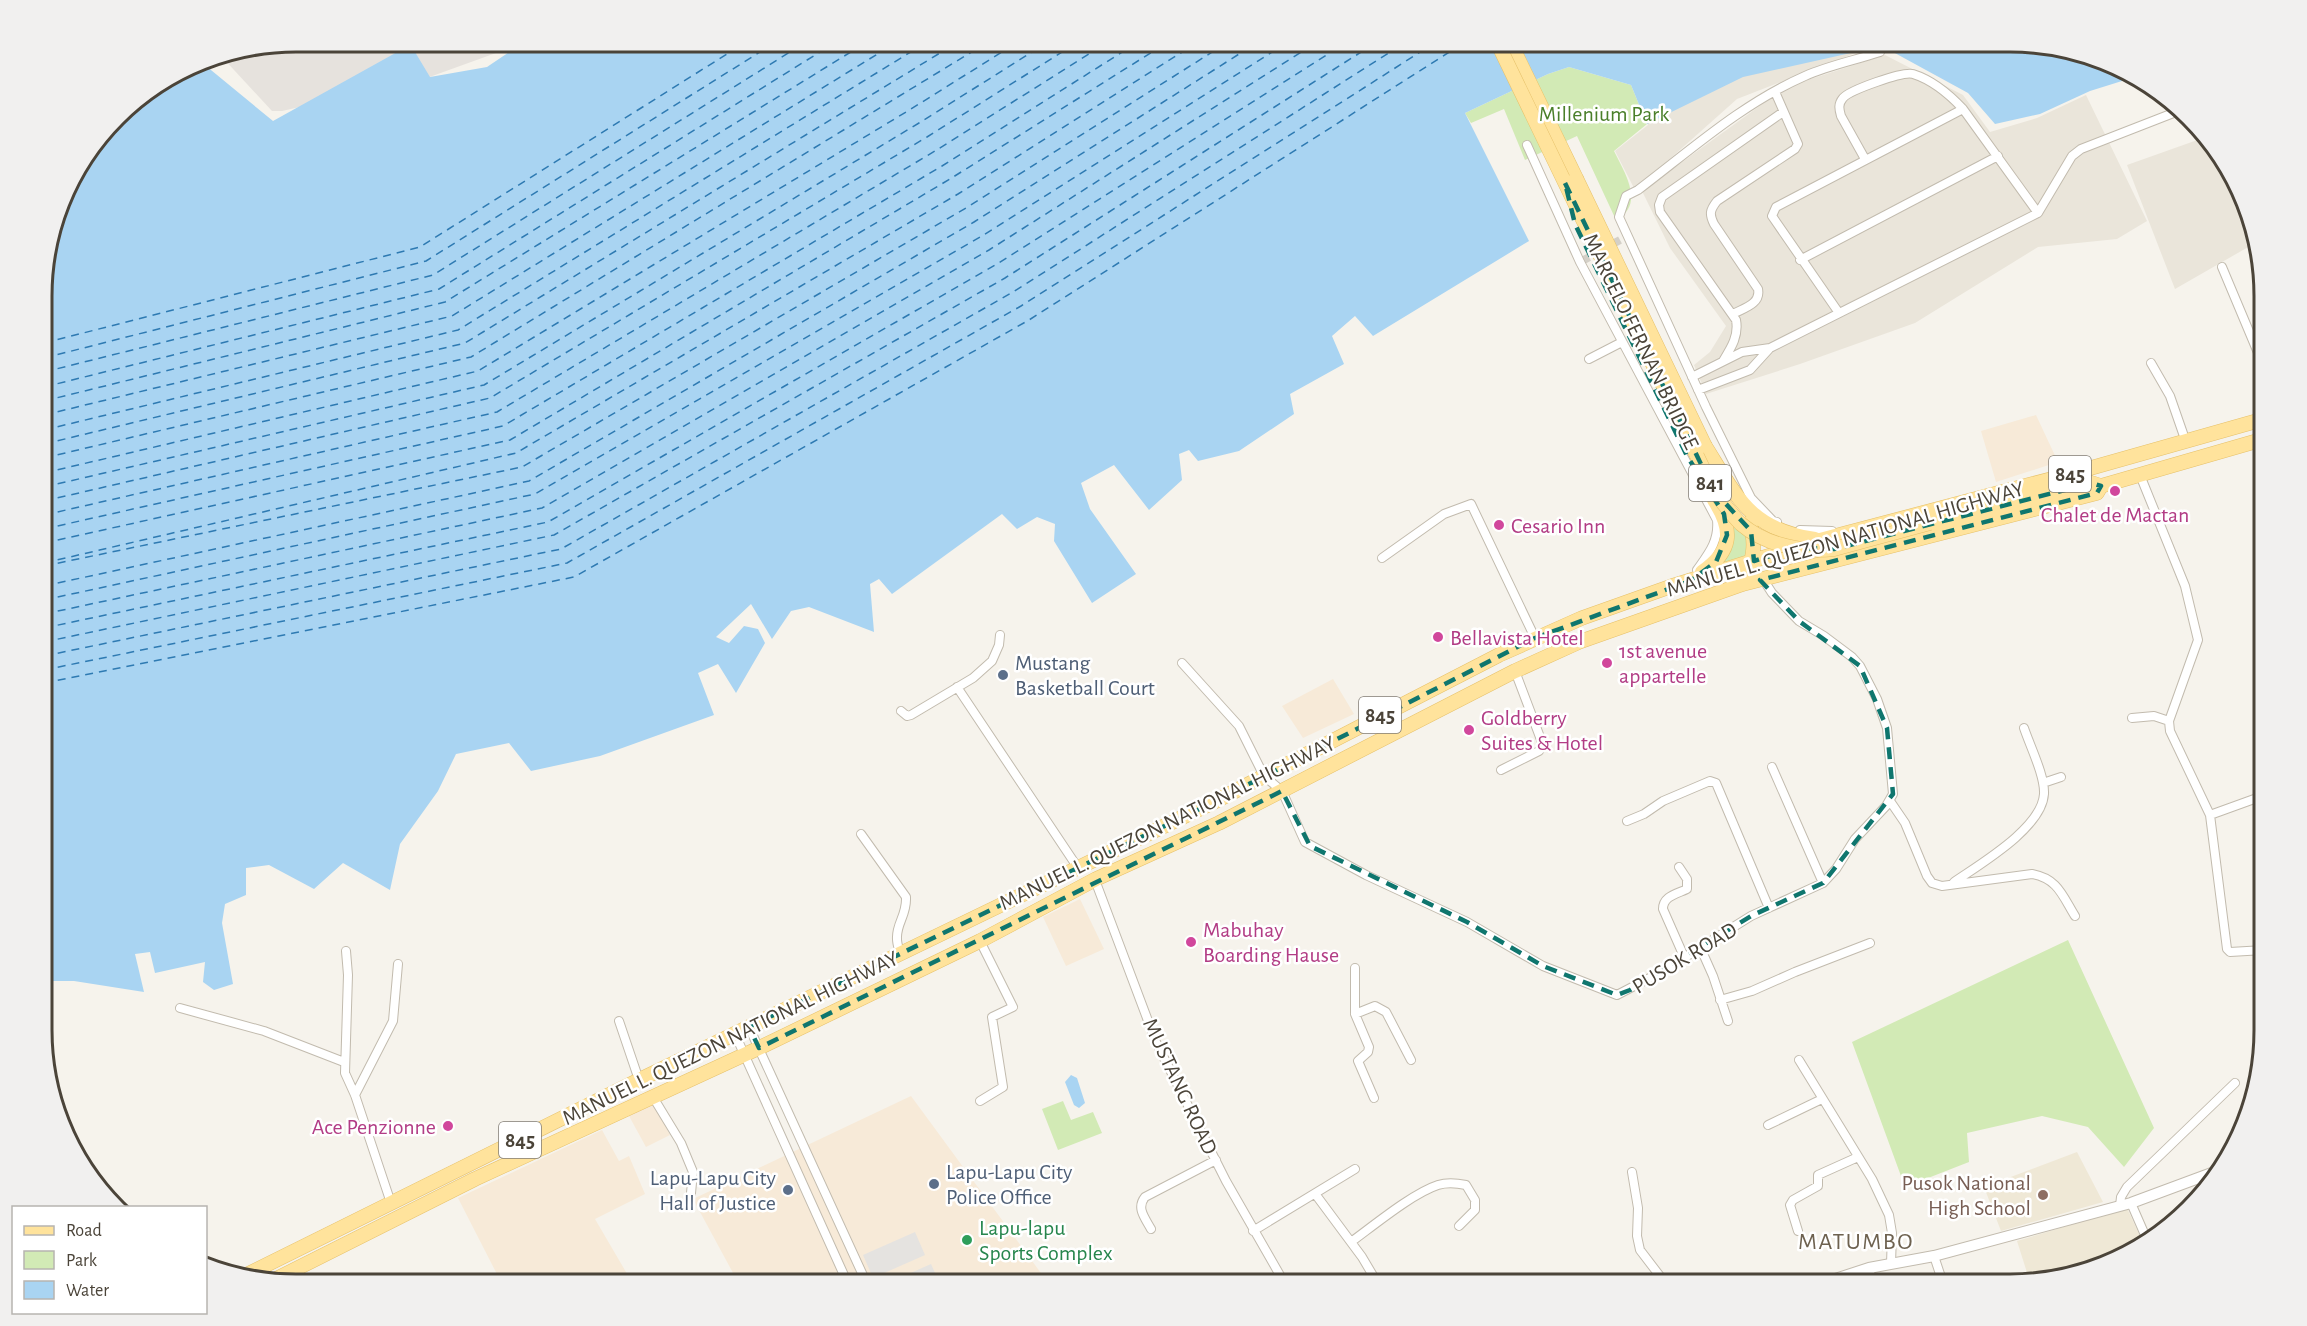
<svg xmlns="http://www.w3.org/2000/svg" width="2307" height="1326" viewBox="0 0 2307 1326" font-family="'Alegreya Sans',sans-serif">
<style>
.residential{fill:#eae5da}
.commercial{fill:#f7ead8}
.industrial{fill:#e6e2dd}
.education{fill:#efe8d6}
.green{fill:#d2eab5}
.parking{fill:#e5e3e0}
.water{fill:#a9d4f2}
.lines{fill:none;stroke-linecap:round;stroke-linejoin:round}
.ferry{stroke:#2e7ab2;stroke-width:1.5;stroke-dasharray:8 6;stroke-linecap:butt}
.minor-tunnel{stroke:#d4d0c8;stroke-width:8;stroke-dasharray:8 4;stroke-linecap:butt}
.minor-casing{stroke:#c2bbae;stroke-width:10}
.tertiary-casing{stroke:#c2bbae;stroke-width:12}
.primary-casing{stroke:#e6c16a;stroke-width:15}
.minor{stroke:#fff;stroke-width:8}
.tertiary{stroke:#fff;stroke-width:10}
.primary{stroke:#ffe39c;stroke-width:14}
.primary-bridge-casing{stroke:#e6c16a;stroke-width:15;stroke-linecap:butt}
.primary-bridge{stroke:#ffe39c;stroke-width:14}
.marked{fill:none;stroke:#0f766e;stroke-width:4.5;stroke-dasharray:12 8;stroke-linejoin:round}
.hotel-dot{fill:#d1479c;stroke:#fff;stroke-width:2}
.service-dot{fill:#5c6f8a;stroke:#fff;stroke-width:2}
.education-dot{fill:#8d6e63;stroke:#fff;stroke-width:2}
.leisure-dot{fill:#2e9e5b;stroke:#fff;stroke-width:2}
.labels{text-anchor:middle;stroke-width:5;stroke-linejoin:round;paint-order:stroke}
.shield{fill:#fff;stroke:#817c74;stroke-width:1.5}
.shield-label{font-size:21px;font-weight:bold;fill:#4b4439}
.park-label{font-size:22px;fill:#4a7f2a;stroke:#fff}
.street-label{font-size:22px;fill:#4b4439;stroke:#fff}
.hotel-label{font-size:22px;fill:#b23c85;stroke:#fff;text-anchor:start}
.service-label{font-size:22px;fill:#4e5e75;stroke:#fff;text-anchor:start}
.education-label{font-size:22px;fill:#785e54;stroke:#fff;text-anchor:end}
.leisure-label{font-size:22px;fill:#27864d;stroke:#fff;text-anchor:start}
.neighbourhood-label{font-size:24px;letter-spacing:1.5px;fill:#6e6250;stroke:#fff}
.rim{fill:none;stroke:#4b4439;stroke-width:3}
</style>
<rect width="100%" height="100%" fill="#f6f3ec"/>
<!-- residential -->
<path class="residential" d="M1723,42H1992L2077,51L1970,91L1881,43L1737,99L1635,190L1615,151L1648,125L1635,89Z
M1885,55L1963,95L1990,132L2037,118L2086,95L2147,221L2117,239L2038,247L1915,323L1800,364L1706,394L1694,365L1710,352L1726,326L1670,248L1642,191L1786,87Z
M2203,138L2222,155L2252,215L2257,242L2175,289L2127,165Z"/>
<!-- commercial -->
<path class="commercial" d="M2036,415L2058,462L1996,482L1981,431Z
M1333,679L1354,714L1303,738L1282,706Z
M1080,899L1104,949L1066,966L1043,917Z
M911,1096L1049,1284H739L693,1199Z
M653,1103L670,1135L646,1147L629,1116Z
M602,1130L619,1161L629,1156L645,1194L595,1219L633,1284H502L458,1198Z"/>
<!-- industrial -->
<path class="industrial" d="M297,42H517L507,49L424,79L282,111H272L222,57Z"/>
<!-- education -->
<path class="education" d="M2077,1152L2103,1202L2001,1231L1984,1187Z
M2127,1208L2144,1245L2138,1250L2030,1282L2017,1241Z"/>
<!-- green -->
<path class="green" d="M1569,67L1631,85L1647,124L1614,151C1624,172 1646,204 1616,220L1577,136L1525,160L1504,109L1471,123L1465,113L1548,74Z
M1734,527L1746,536L1749,552L1745,561L1717,569L1730,553Z
M2068,940L2154,1128L2124,1167L2088,1127L2042,1116L1967,1133L1969,1162L1905,1187L1852,1042Z
M1063,1101L1071,1120L1093,1112L1102,1133L1058,1150L1042,1109Z"/>
<!-- parking -->
<path class="parking" d="M915,1232L925,1255L873,1278L863,1255Z
M931,1264L940,1284H886Z"/>
<!-- water -->
<path class="water" d="M395,42H409L430,77L487,67L524,42H2011L2077,51L2138,76L2090,91L2040,114L1995,124L1968,93L1882,46L1743,77L1647,124L1631,85L1569,67L1548,74L1465,113L1529,241L1373,336L1355,316L1332,336L1344,364L1290,394L1294,414L1239,451L1198,461L1189,450L1179,454L1182,480L1149,510L1114,465L1081,483L1090,509L1136,574L1092,603L1054,541L1055,524L1037,517L1017,529L1002,514L892,594L879,579L870,584L874,632L809,607L791,611L772,639L751,604L716,637L729,643L744,626L758,629L765,643L736,693L718,664L698,673L714,715L600,756L531,771L509,743L456,754L438,791L400,844L390,890L343,863L314,889L269,865L246,868V895L225,904L222,923L233,984L214,990L203,982L205,962L155,973L150,952L135,954L144,992L74,981H44V264L68,184L129,105L200,61L273,121L399,51Z
M1071,1075L1077,1078L1085,1103L1079,1108L1074,1105L1065,1082Z"/>
<g class="lines">
<!-- ferry -->
<path class="ferry" d="M44,343L420,247L746,42
M44,358L426,261L776,42
M44,372L433,275L806,42
M44,387L439,289L836,42
M44,401L445,302L867,42
M44,415L452,316L897,42
M44,430L458,330L927,42
M44,444L465,343L958,42
M44,458L471,357L988,42
M44,473L478,371L911,109L1018,42
M44,487L484,385L919,123L1048,42
M44,501L490,398L927,137L1078,42
M44,515L497,412L935,151L1108,42
M44,529L503,426L942,166L1138,42
M44,543L510,440L950,179L1168,42
M44,563L516,453L958,194L1198,42
M44,566L522,467L966,208L1228,42
M44,586L529,481L974,222L1258,42
M44,600L535,494L982,236L1288,42
M44,614L542,508L989,250L1317,42
M44,628L548,522L997,264L1347,42
M44,642L554,535L1005,278L1377,42
M44,656L561,549L1013,292L1406,42
M44,670L567,563L1021,306L1436,42
M44,683L574,577L1029,320L1465,42"/>
<!-- minor-tunnel -->
<path class="minor-tunnel" d="M1582,261L1620,240"/>
<!-- minor casing -->
<g class="minor-casing">
<path id="minor" d="M1527,145L1580,262L1717,520C1719,541 1709,553 1697,570
M1865,159L1841,116C1839,109 1838,104 1843,98C1850,90 1903,71 1913,74C1932,80 1950,95 1963,109L2038,213
M1800,260L1998,156
M2222,267L2264,367
M1839,313L1772,216L1776,207L1963,109
M1733,314C1744,308 1761,304 1758,289L1714,224C1709,214 1710,210 1717,201L1795,149L1798,144L1776,94
M1589,359L1622,342
M1723,361C1731,348 1739,336 1736,320L1660,212L1659,205L1662,197L1783,112
M2151,363L2170,396L2186,442
M1692,377L1742,352L1770,348L2038,213L2072,156L2081,149L2176,112
M1698,390L1750,370L1770,348
M2140,475L2185,586L2198,640L2169,721L2170,731L2210,815L2227,949L2230,952L2264,950
M1777,522L1773,521L1751,498L1706,407L1619,217L1626,196L1638,190C1692,149 1743,103 1805,76C1827,66 1856,60 1880,52
M1800,530L1832,531
M1382,558L1444,514L1471,504L1535,638
M1182,663L1239,726L1264,776L1282,791L1305,842L1366,875L1467,922L1543,966L1617,995L1663,971L1751,916L1823,883L1836,869L1855,839L1886,806L1893,794L1887,728L1877,699L1860,666L1852,657L1824,636L1799,621L1772,593L1763,579
M957,687L1078,868
M901,711L907,716L911,715L973,678L992,661L999,645L1000,635
M2132,718L2154,716L2169,721
M1772,767L1823,883
M1501,770L1539,751L1543,745L1515,671
M2043,783L2061,777
M1890,801L1905,823L1927,876L1932,883L1942,886L2032,874C2058,879 2062,895 2075,916
M2210,815L2257,798L2263,800L2264,804
M1627,821L1644,814L1663,801L1710,781L1716,783L1769,908
M861,834L906,897C907,916 896,923 897,939C897,944 899,949 900,954
M1679,867L1687,879V889C1677,894 1663,896 1663,909L1685,959
M1095,880L1156,1042L1226,1181L1285,1284
M1954,882C1980,864 2042,828 2044,794C2045,776 2030,746 2024,728
M980,941L1013,1007L992,1017L1003,1087L980,1101
M1701,949L1713,976L1728,1021
M346,951L348,975L345,1073L355,1095L391,1203
M1355,968V1014L1369,1047L1368,1052L1358,1061L1374,1098
M1720,1000L1752,991L1795,972L1870,943
M180,1008L264,1031L344,1062
M1355,1014L1375,1006L1386,1012L1411,1060
M619,1021L639,1080
M749,1027L867,1284
M735,1034L848,1284
M1799,1060L1872,1179L1889,1215L1892,1233L1891,1264
M355,1095L393,1021L398,964
M653,1097L681,1143L693,1172L691,1193
M1768,1125L1822,1099
M1632,1172L1638,1208L1637,1236L1640,1250L1666,1284
M1316,1195L1362,1257L1378,1284
M2131,1203L2148,1242
M2120,1206L2121,1197L2127,1187L2235,1083
M1151,1229C1145,1218 1136,1208 1145,1197L1216,1160
M1253,1231L1355,1169
M1798,1231L1790,1205L1793,1200L1818,1186V1175L1858,1157
M1351,1242C1373,1226 1413,1193 1438,1185C1448,1182 1456,1183 1466,1185L1475,1200V1210L1459,1226
M1934,1256L1943,1283
M1869,1268L1873,1284
M294,1270L303,1284"/>
</g>
<!-- tertiary casing -->
<g class="tertiary-casing">
<path id="tertiary" d="M1820,1284L1869,1268L1934,1256L2131,1203L2220,1170"/>
</g>
<!-- primary casing -->
<g class="primary-casing">
<path id="primary" d="M1510,42L1576,178
M1705,446C1737,497 1750,530 1815,539
M1930,523L2092,483L2101,486
M1702,572C1732,551 1734,531 1714,500
M1743,584C1752,563 1758,544 1749,523
M242,1277L639,1080L1212,803L1499,655L1582,618L1672,586L1820,540L2059,477L2264,419
M272,1281L475,1179L759,1048L980,941L1096,879L1219,823L1515,671L1579,642L1743,584L2097,493L2101,486L2264,439"/>
</g>
<!-- minor -->
<use href="#minor" class="minor"/>
<!-- tertiary -->
<use href="#tertiary" class="tertiary"/>
<!-- primary -->
<use href="#primary" class="primary"/>
<!-- primary-bridge casing -->
<g class="primary-bridge-casing">
<path id="primary-bridge" d="M1497,42L1714,491C1723,503 1731,514 1741,524C1765,545 1804,553 1834,549L1930,523
M1576,178L1705,446"/>
</g>
<!-- primary-bridge -->
<use href="#primary-bridge" class="primary-bridge"/>
</g>
<!-- marked area -->
<path class="marked" d="M1565,183L1714,491L1751,531L1754,561L1795,548L1834,549L2092,483L2101,486L2097,493L1760,580L1799,621L1860,666L1887,728L1893,794L1823,883L1751,916L1630,990L1617,995L1543,966L1467,922L1310,846L1282,791L759,1048L749,1027L1212,803L1535,638L1690,581L1716,562L1727,535L1724,514L1687,456L1575,224Z"/>
<!-- markers -->
<g class="hotel-dot">
<circle cx="2115" cy="491" r="6"/>
<circle cx="1499" cy="525" r="6"/>
<circle cx="1438" cy="637" r="6"/>
<circle cx="1607" cy="663" r="6"/>
<circle cx="1469" cy="730" r="6"/>
<circle cx="1191" cy="942" r="6"/>
<circle cx="448" cy="1126" r="6"/>
</g>
<g class="service-dot">
<circle cx="1003" cy="675" r="6"/>
<circle cx="934" cy="1184" r="6"/>
<circle cx="788" cy="1190" r="6"/>
</g>
<circle class="education-dot" cx="2043" cy="1195" r="6"/>
<circle class="leisure-dot" cx="967" cy="1240" r="6"/>
<g class="labels">
<!-- shield labels -->
<g class="shield">
<rect x="2049" y="456" width="42" height="36" rx="4.5"/>
<rect x="1689" y="465" width="42" height="36" rx="4.5"/>
<rect x="1359" y="697" width="42" height="36" rx="4.5"/>
<rect x="499" y="1122" width="42" height="36" rx="4.5"/>
</g>
<g class="shield-label">
<text x="2070" y="481">845</text>
<text x="1710" y="490">841</text>
<text x="1380" y="722">845</text>
<text x="520" y="1147">845</text>
</g>
<!-- park labels -->
<g class="park-label">
<text x="1604" y="121">Millenium Park</text>
</g>
<!-- street labels -->
<g class="street-label">
<text transform="translate(1642 341) rotate(64)" y="8">MARCELO FERNAN BRIDGE</text>
<text transform="translate(1845 538) rotate(-16)" y="8">MANUEL L. QUEZON NATIONAL HIGHWAY</text>
<text transform="translate(1167 822) rotate(-26)" y="8">MANUEL L. QUEZON NATIONAL HIGHWAY</text>
<text transform="translate(1684 957) rotate(-31)" y="8">PUSOK ROAD</text>
<text transform="translate(730 1037) rotate(-26)" y="8">MANUEL L. QUEZON NATIONAL HIGHWAY</text>
<text transform="translate(1181 1086) rotate(65)" y="8">MUSTANG ROAD</text>
</g>
<!-- hotel labels -->
<g class="hotel-label">
<text x="2115" y="522" text-anchor="middle">Chalet de Mactan</text>
<text x="1511" y="533">Cesario Inn</text>
<text x="1450" y="645">Bellavista Hotel</text>
<text x="1619" y="658">1st avenue<tspan x="1619" dy="25">appartelle</tspan></text>
<text x="1481" y="725">Goldberry<tspan x="1481" dy="25">Suites &amp; Hotel</tspan></text>
<text x="1203" y="937">Mabuhay<tspan x="1203" dy="25">Boarding Hause</tspan></text>
<text x="436" y="1134" text-anchor="end">Ace Penzionne</text>
</g>
<!-- service labels -->
<g class="service-label">
<text x="1015" y="670">Mustang<tspan x="1015" dy="25">Basketball Court</tspan></text>
<text x="946" y="1179">Lapu-Lapu City<tspan x="946" dy="25">Police Office</tspan></text>
<text x="776" y="1185" text-anchor="end">Lapu-Lapu City<tspan x="776" dy="25">Hall of Justice</tspan></text>
</g>
<!-- education labels -->
<g class="education-label">
<text x="2031" y="1190">Pusok National<tspan x="2031" dy="25">High School</tspan></text>
</g>
<!-- leisure labels -->
<g class="leisure-label">
<text x="979" y="1235">Lapu-lapu<tspan x="979" dy="25">Sports Complex</tspan></text>
</g>
<!-- neighbourhood labels -->
<g class="neighbourhood-label">
<text x="1856" y="1249">MATUMBO</text>
</g>
</g>
<!-- crop -->
<path d="M0 0H2307V1326H0ZM296 52H2010A244 244 0 0 1 2254 296V1030A244 244 0 0 1 2010 1274H296A244 244 0 0 1 52 1030V296A244 244 0 0 1 296 52Z" fill="#f1f0ef" fill-rule="evenodd"/>
<path class="rim" d="M296 52H2010A244 244 0 0 1 2254 296V1030A244 244 0 0 1 2010 1274H296A244 244 0 0 1 52 1030V296A244 244 0 0 1 296 52Z"/>
<!-- legend -->
<rect x="12" y="1206" width="195" height="108" fill="#ffffff" stroke="#b7b4b0" stroke-width="1.5"/>
<rect x="24" y="1226" width="30" height="9" fill="#ffe39c" stroke="#b7b4b0" stroke-width="1.5"/>
<text x="66" y="1236" font-size="18" fill="#4b4439">Road</text>
<rect x="24" y="1251" width="30" height="18" fill="#d2eab5" stroke="#b7b4b0" stroke-width="1.5"/>
<text x="66" y="1266" font-size="18" fill="#4b4439">Park</text>
<rect x="24" y="1281" width="30" height="18" fill="#a9d4f2" stroke="#b7b4b0" stroke-width="1.5"/>
<text x="66" y="1296" font-size="18" fill="#4b4439">Water</text>
</svg>
